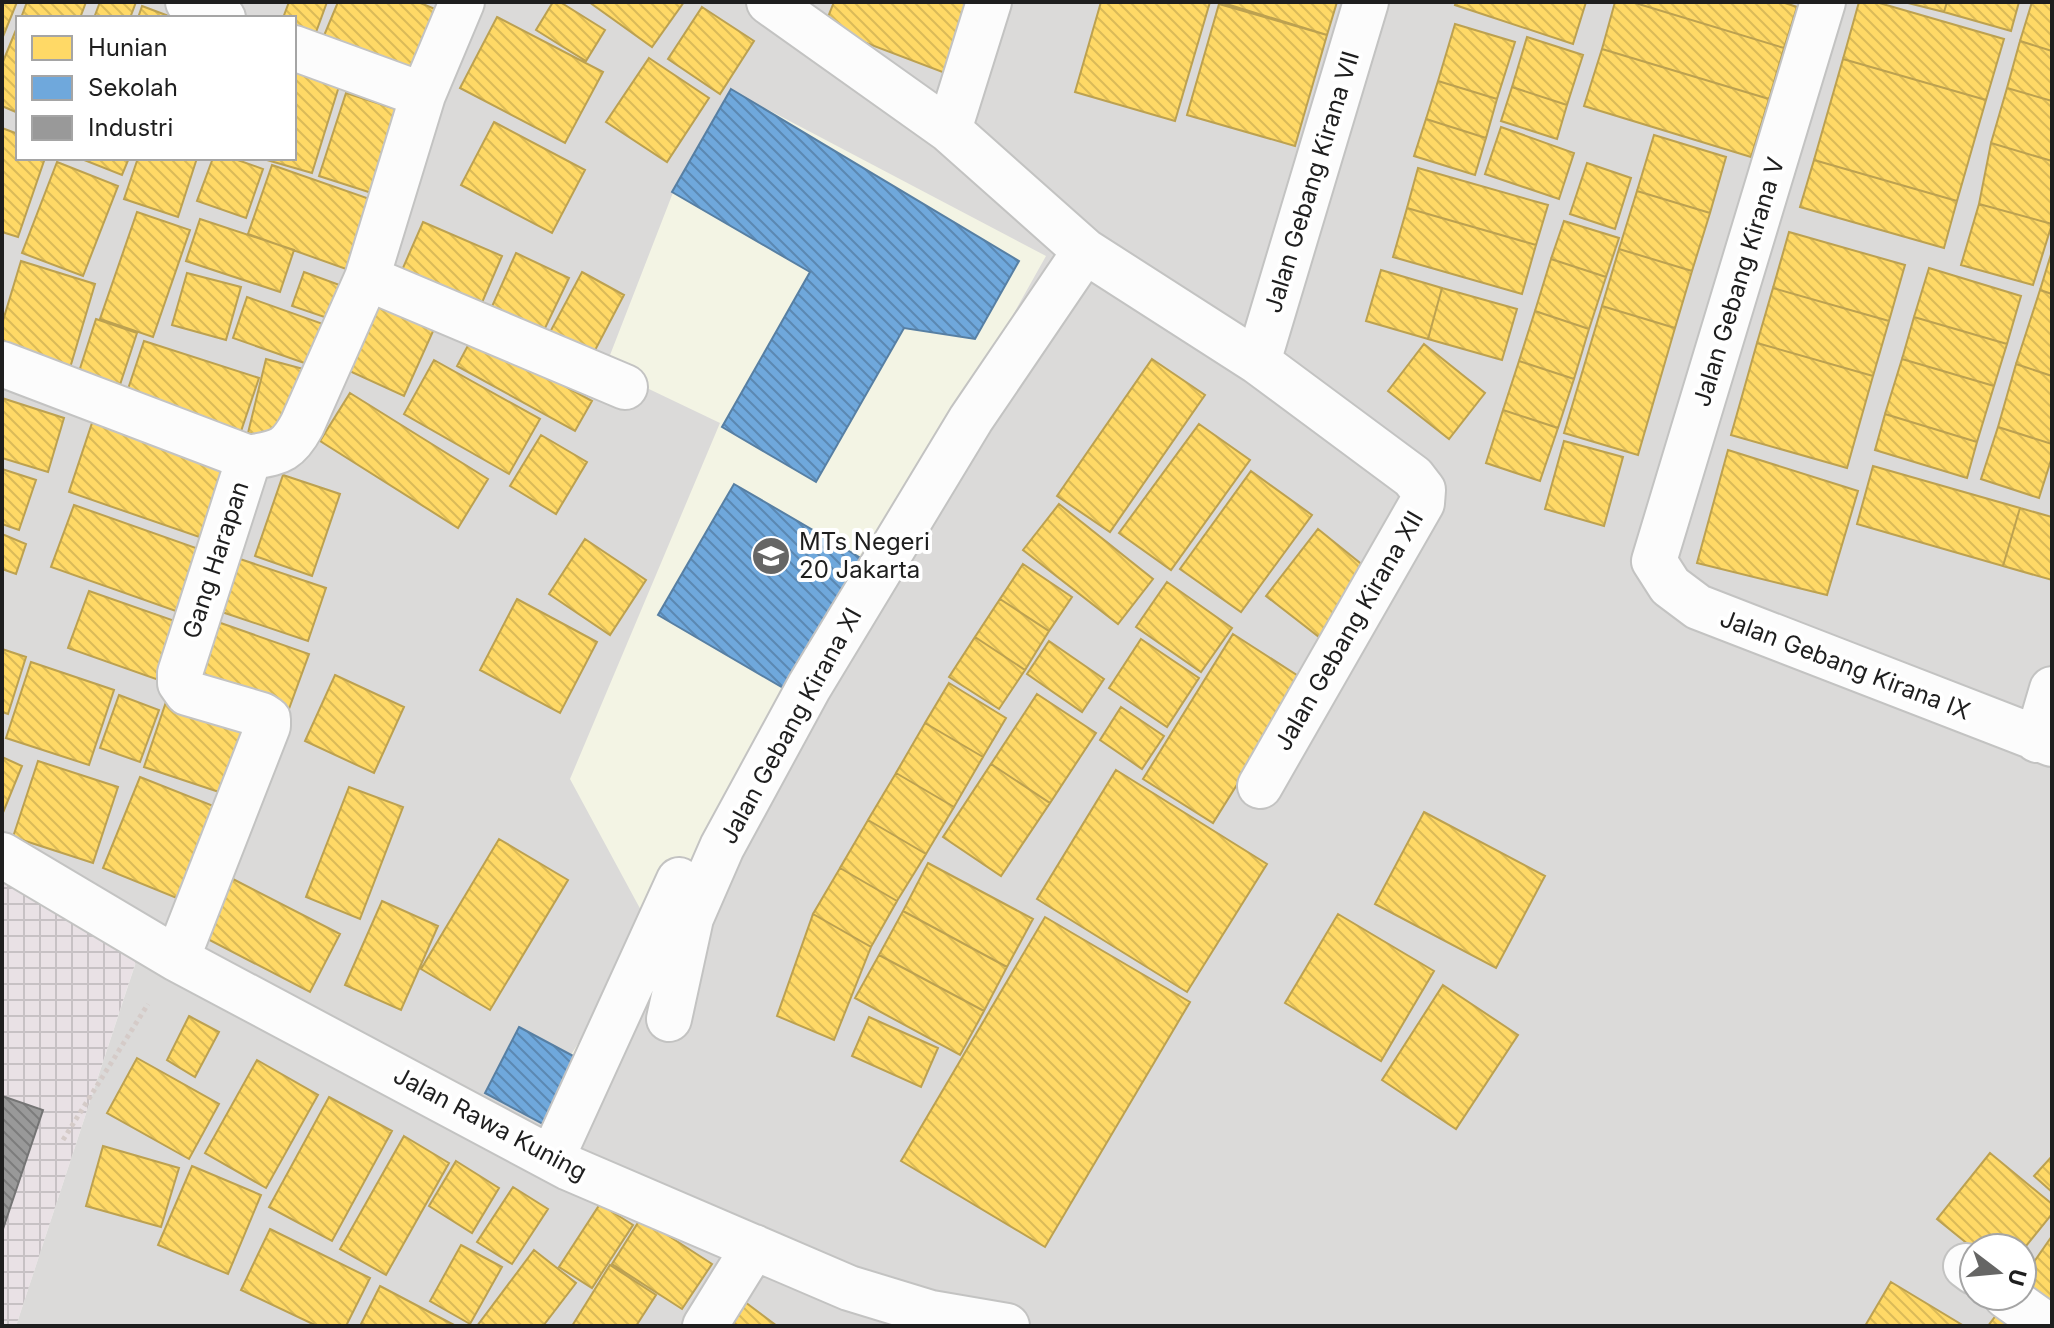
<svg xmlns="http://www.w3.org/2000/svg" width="2054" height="1328" viewBox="0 0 2054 1328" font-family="Inter,sans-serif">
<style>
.residential{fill:#dbdad9;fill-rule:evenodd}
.industrial{fill:url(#industrial-grid)}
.education{fill:#f3f4e4}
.homes{fill:url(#homes-back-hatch);stroke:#bca150;stroke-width:2}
.schools{fill:url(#schools-back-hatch);stroke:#577fa3;stroke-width:2}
.industry{fill:url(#industry-back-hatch);stroke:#747474;stroke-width:2}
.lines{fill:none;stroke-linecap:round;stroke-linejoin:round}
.minor-casing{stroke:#c3c3c2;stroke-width:48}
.path{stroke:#d5cbc8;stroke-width:5;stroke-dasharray:4 4;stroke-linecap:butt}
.minor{stroke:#fcfcfc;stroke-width:44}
.labels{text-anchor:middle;stroke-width:8;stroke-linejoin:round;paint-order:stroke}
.street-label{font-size:24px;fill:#1e1e1e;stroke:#fff}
.poi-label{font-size:24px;fill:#1e1e1e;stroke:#fff;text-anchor:start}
</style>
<defs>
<pattern id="industrial-grid" width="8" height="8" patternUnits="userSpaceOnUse" patternTransform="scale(2)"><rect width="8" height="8" fill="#e9e1e5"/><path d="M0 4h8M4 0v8" fill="none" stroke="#c7c1c4"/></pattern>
<pattern id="homes-back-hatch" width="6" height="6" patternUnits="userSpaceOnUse" patternTransform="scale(2)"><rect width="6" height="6" fill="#ffd966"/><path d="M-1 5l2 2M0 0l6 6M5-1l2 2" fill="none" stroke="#daba58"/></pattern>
<pattern id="schools-back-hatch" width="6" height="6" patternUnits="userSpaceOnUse" patternTransform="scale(2)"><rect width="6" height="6" fill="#6fa8dc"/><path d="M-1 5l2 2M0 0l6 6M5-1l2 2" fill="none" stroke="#5b88b2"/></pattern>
<pattern id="industry-back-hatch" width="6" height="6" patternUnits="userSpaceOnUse" patternTransform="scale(2)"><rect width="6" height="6" fill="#999"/><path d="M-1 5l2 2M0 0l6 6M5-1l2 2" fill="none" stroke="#7c7c7c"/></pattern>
</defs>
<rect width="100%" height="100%" fill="#ecebe8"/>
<!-- residential -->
<path class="residential" d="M2,2H2052V1326H16L138,956L2,866ZM18,18H294V158H18ZM1974,1248H2022V1296H1974Z"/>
<!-- industrial -->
<path class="industrial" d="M2,866L138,955L16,1326H2Z"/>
<!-- education -->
<path class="education" d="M763,107L1046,256L556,1131L532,1118L650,927L570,779L720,423L605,368L674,190L711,202Z"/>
<!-- homes -->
<path class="homes" d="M2,2H17L2,39Z
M27,2H86L80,18H21Z
M100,2H136L130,18H94Z
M289,2H327L311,46L294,39V18H283Z
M338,2H418L440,11L414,76L323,38Z
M553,2H560L605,30L586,61L536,30Z
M589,2H684L652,47Z
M834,2H981L953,76L824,27Z
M1101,2H1210L1175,121L1075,92Z
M1220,2H1337L1327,35Z
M1456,2H1586L1573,44L1455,5Z
M1615,2H1632L1784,48L1769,99L1602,49Z
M1632,2H1782L1797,7L1784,48Z
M1859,2H1876L2004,39L1986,100L1843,59Z
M1904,2H1947L1944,12Z
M1947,2H2019L2011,31L1944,12Z
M2032,2H2052V51L2020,41Z
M1219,4L1327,35L1295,146L1187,115Z
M142,6L174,18H138Z
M702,7L754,41L720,94L668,59Z
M497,17L603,72L565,143L460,88Z
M1455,24L1515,42L1497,99L1438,81Z
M18,25V113L2,106V64Z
M1527,37L1583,55L1567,105L1512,87Z
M2020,41L2052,51V101L2007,88Z
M1602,49L1769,99L1751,157L1584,106Z
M649,58L709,98L667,162L606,122Z
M1843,59L1986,100L1957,201L1814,160Z
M294,70L340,83L312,173L260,158H294Z
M1438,81L1497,99L1486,138L1426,119Z
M1512,87L1567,105L1557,139L1501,121Z
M2007,88L2052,101V161L1991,143Z
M346,93L408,113L381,196L319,176Z
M1426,119L1486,138L1475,175L1414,156Z
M494,122L585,170L552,233L461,185Z
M1501,127L1574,153L1559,199L1485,174Z
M2,128L18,134V158H45L18,237L2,232Z
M1654,135L1726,157L1710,213L1637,191Z
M1991,143L2052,161V224L1979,204Z
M85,158H129L122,175L84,160Z
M138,158H197L178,217L124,199Z
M213,158H232L263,169L246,218L197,201Z
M1814,160L1957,201L1944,248L1800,207Z
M57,162L118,186L83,276L22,253Z
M1587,163L1631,178L1615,229L1570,214Z
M272,165L387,205L363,275L248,234Z
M1418,168L1548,205L1536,245L1407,208Z
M1637,191L1710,213L1692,271L1619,249Z
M1979,204L2052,224L2033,285L1961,265Z
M1407,208L1536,245L1522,294L1393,257Z
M137,212L190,230L153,337L100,319Z
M200,219L294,250L280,292L186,261Z
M1564,221L1619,238L1606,277L1551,259Z
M423,222L502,256L475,319L396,284Z
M1789,232L1905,265L1889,321L1773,288Z
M1619,249L1692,271L1675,328L1602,306Z
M2052,251V294L2040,290Z
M516,253L569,278L536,347L485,322Z
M1551,259L1606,277L1589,329L1535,311Z
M21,261L95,284L67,378L2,359V324Z
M1929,268L2021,296L2007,344L1914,317Z
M1381,270L1442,288L1428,339L1366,321Z
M304,272L356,291L345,324L292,306Z
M582,272L624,295L592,356L549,334Z
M187,273L241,287L226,340L172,325Z
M1442,288L1517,309L1502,360L1428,339Z
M1773,288L1889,321L1873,376L1757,343Z
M2040,290L2052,294V376L2016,364Z
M247,297L323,324L310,365L233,338Z
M362,297L434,329L404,396L332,363Z
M1602,306L1675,328L1638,455L1564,433Z
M1535,311L1589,329L1574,379L1519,361Z
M1914,317L2007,344L1994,386L1902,359Z
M96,319L137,333L115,400L74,387Z
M473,336L592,401L575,431L457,366Z
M144,341L259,378L237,443L122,407Z
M1757,343L1873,376L1847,468L1731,435Z
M1424,344L1485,393L1449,439L1388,391Z
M266,359L307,370L289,442L248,433Z
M1152,359L1205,395L1110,532L1057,496Z
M1902,359L1994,386L1977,442L1885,414Z
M434,360L540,419L509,474L404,414Z
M1519,361L1574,379L1558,428L1503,410Z
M2016,364L2052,376V444L1998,427Z
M350,393L488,479L458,528L320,441Z
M2,398L64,418L48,472L2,458Z
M1503,410L1558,428L1540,481L1486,463Z
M1885,414L1977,442L1967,478L1875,450Z
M93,420L235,469L211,541L69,492Z
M1199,424L1250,460L1171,570L1119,533Z
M1998,427L2052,444V457L2039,498L1981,479Z
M541,435L587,462L556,514L510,486Z
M1564,441L1623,457L1604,526L1545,509Z
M1728,450L1858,491L1827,595L1697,563Z
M1873,466L2020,508L2003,566L1857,524Z
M2,469L36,480L19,530L2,524Z
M1251,471L1312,515L1241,612L1180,569Z
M283,475L340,494L312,576L255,556Z
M1059,504L1153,579L1118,624L1023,550Z
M74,505L213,554L190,616L51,567Z
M2020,508L2052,517V580L2003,566Z
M1318,529L1370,571L1319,637L1266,596Z
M2,534L26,544L16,574L2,569Z
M585,539L646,580L610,635L549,594Z
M240,559L326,588L308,641L222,612Z
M1023,564L1072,597L1049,631L1000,599Z
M1167,582L1232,628L1201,672L1136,627Z
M89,591L192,627L173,685L68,648Z
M517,599L597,642L560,713L480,670Z
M1000,599L1049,631L1025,670L975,637Z
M215,621L309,654L286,717L193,684Z
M1233,634L1303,679L1213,823L1143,779Z
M975,637L1025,670L999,709L949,677Z
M1141,639L1199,678L1167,727L1109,688Z
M1049,641L1104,679L1082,712L1027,674Z
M2,649L26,657L8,714L2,712Z
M31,662L114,690L89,765L6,738Z
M335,675L404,707L374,773L305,741Z
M949,683L1006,718L983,757L925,723Z
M1037,694L1096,733L1050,803L991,764Z
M119,695L159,710L140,762L100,748Z
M168,696L259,726L234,797L144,767Z
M1121,707L1164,736L1142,769L1100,740Z
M925,723L983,757L954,807L896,773Z
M2,757L22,766L2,815Z
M38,761L118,787L93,863L13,837Z
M991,764L1050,803L1001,876L943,837Z
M1116,770L1267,864L1187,992L1037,899Z
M896,773L954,807L926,854L868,820Z
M140,777L221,809L184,901L103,868Z
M349,787L403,807L360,919L306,897Z
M1424,812L1545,876L1496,968L1375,904Z
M868,820L926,854L897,901L840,868Z
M499,839L568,880L490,1010L421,969Z
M928,863L1033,919L1007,967L903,911Z
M840,868L897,901L871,947L813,914Z
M229,877L340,934L310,992L200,935Z
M382,901L438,926L401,1010L345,985Z
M903,911L1007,967L984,1011L879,955Z
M813,914L871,947L834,1040L777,1016Z
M1338,914L1434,971L1381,1061L1285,1003Z
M1045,917L1190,1002L1045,1247L901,1161Z
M879,955L984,1011L960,1055L855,998Z
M1443,985L1518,1035L1456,1129L1382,1080Z
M189,1016L219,1032L195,1077L167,1060Z
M869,1017L938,1048L921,1087L852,1056Z
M137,1058L219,1104L189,1159L107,1113Z
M257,1060L318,1095L266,1188L205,1153Z
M329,1097L392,1131L332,1241L269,1207Z
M404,1136L449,1163L386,1275L340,1249Z
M103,1146L179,1168L161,1227L86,1206Z
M1990,1153L2052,1204V1214L2022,1251V1248L1974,1249L1937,1219Z
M2052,1156V1192L2034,1176Z
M456,1161L499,1188L472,1233L429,1206Z
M192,1166L261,1195L228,1274L158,1245Z
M513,1187L548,1209L512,1264L477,1242Z
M600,1204L633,1225L592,1288L559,1267Z
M641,1218L712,1264L682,1309L612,1264Z
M270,1229L370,1278L346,1326H317L241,1290Z
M2052,1236V1324L2022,1296V1279Z
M461,1245L502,1267L470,1324L430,1301Z
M534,1250L576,1283L543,1326H477Z
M610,1265L656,1295L636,1326H572Z
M1891,1282L1964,1326H1865Z
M380,1286L456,1326H360Z
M741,1299L777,1326H721Z
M2006,1302L2038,1326H1988Z"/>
<!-- schools -->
<path class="schools" d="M731,89L1019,261L975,339L904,328L816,482L722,427L810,272L672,192Z
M734,484L866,561L790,692L658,615Z
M519,1027L590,1065L556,1131L485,1093Z"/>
<!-- industry -->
<path class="industry" d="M2,1096L43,1110L2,1232Z"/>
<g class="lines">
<!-- minor casing -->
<g class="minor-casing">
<path id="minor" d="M188,2L223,18
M769,2L949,130L1085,251L1258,362L1413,477L1423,490L1422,503L1260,786
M1823,2L1654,561L1670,586L1698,607L2052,744
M294,48L423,95
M949,130L989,2
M367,278L625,387
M1258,362L1366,2
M2,364L249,458
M2037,740L2052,689
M2,855L177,959L569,1168L849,1288L931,1313L1007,1326
M177,959L268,726V719L262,715L187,693L180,683V673L249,458C278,452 287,453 302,425L367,278L423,95L462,2
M669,1019L691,918L722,847L809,687L971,419L1085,251
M552,1158L679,880
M1966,1266L1974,1272
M2006,1296L2048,1326
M705,1326L754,1247"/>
</g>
<!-- path -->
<path class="path" d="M63,1140L148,1004"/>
<!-- minor -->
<use href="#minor" class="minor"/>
</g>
<!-- icons -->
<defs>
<g id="school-disc" transform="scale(2)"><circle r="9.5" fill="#666665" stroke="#fff"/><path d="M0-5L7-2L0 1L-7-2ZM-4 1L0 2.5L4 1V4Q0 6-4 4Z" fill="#fff"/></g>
</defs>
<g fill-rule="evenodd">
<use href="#school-disc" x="771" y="556"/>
</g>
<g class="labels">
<!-- street labels -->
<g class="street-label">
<text transform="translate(1312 182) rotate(-73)" y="8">Jalan Gebang Kirana VII</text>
<text transform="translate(1739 282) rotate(-73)" y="8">Jalan Gebang Kirana V</text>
<text transform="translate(216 560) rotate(-72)" y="8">Gang Harapan</text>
<text transform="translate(1349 631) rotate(-60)" y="8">Jalan Gebang Kirana XII</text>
<text transform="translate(1845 665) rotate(21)" y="8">Jalan Gebang Kirana IX</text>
<text transform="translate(791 726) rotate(-61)" y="8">Jalan Gebang Kirana XI</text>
<text transform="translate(490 1124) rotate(28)" y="8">Jalan Rawa Kuning</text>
</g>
<!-- poi labels -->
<g class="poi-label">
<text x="799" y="550">MTs Negeri<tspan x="799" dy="28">20 Jakarta</tspan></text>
</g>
</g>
<!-- border -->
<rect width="2054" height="1328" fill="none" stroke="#1e1e1e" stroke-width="8"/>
<!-- legend -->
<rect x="16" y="16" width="280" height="144" fill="#ffffff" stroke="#a5a5a5" stroke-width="2"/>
<rect x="32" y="36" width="40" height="24" fill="#ffd966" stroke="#a5a5a5" stroke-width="2"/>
<text x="88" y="56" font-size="24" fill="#1e1e1e">Hunian</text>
<rect x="32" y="76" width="40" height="24" fill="#6fa8dc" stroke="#a5a5a5" stroke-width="2"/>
<text x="88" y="96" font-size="24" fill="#1e1e1e">Sekolah</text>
<rect x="32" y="116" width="40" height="24" fill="#999999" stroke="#a5a5a5" stroke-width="2"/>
<text x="88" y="136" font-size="24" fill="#1e1e1e">Industri</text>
<!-- north arrow -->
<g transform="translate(1998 1272) rotate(106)"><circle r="38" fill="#ffffff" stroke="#a5a5a5" stroke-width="2"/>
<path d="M0-6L14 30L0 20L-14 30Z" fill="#666665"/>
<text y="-12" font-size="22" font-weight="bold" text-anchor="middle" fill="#1e1e1e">U</text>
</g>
</svg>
